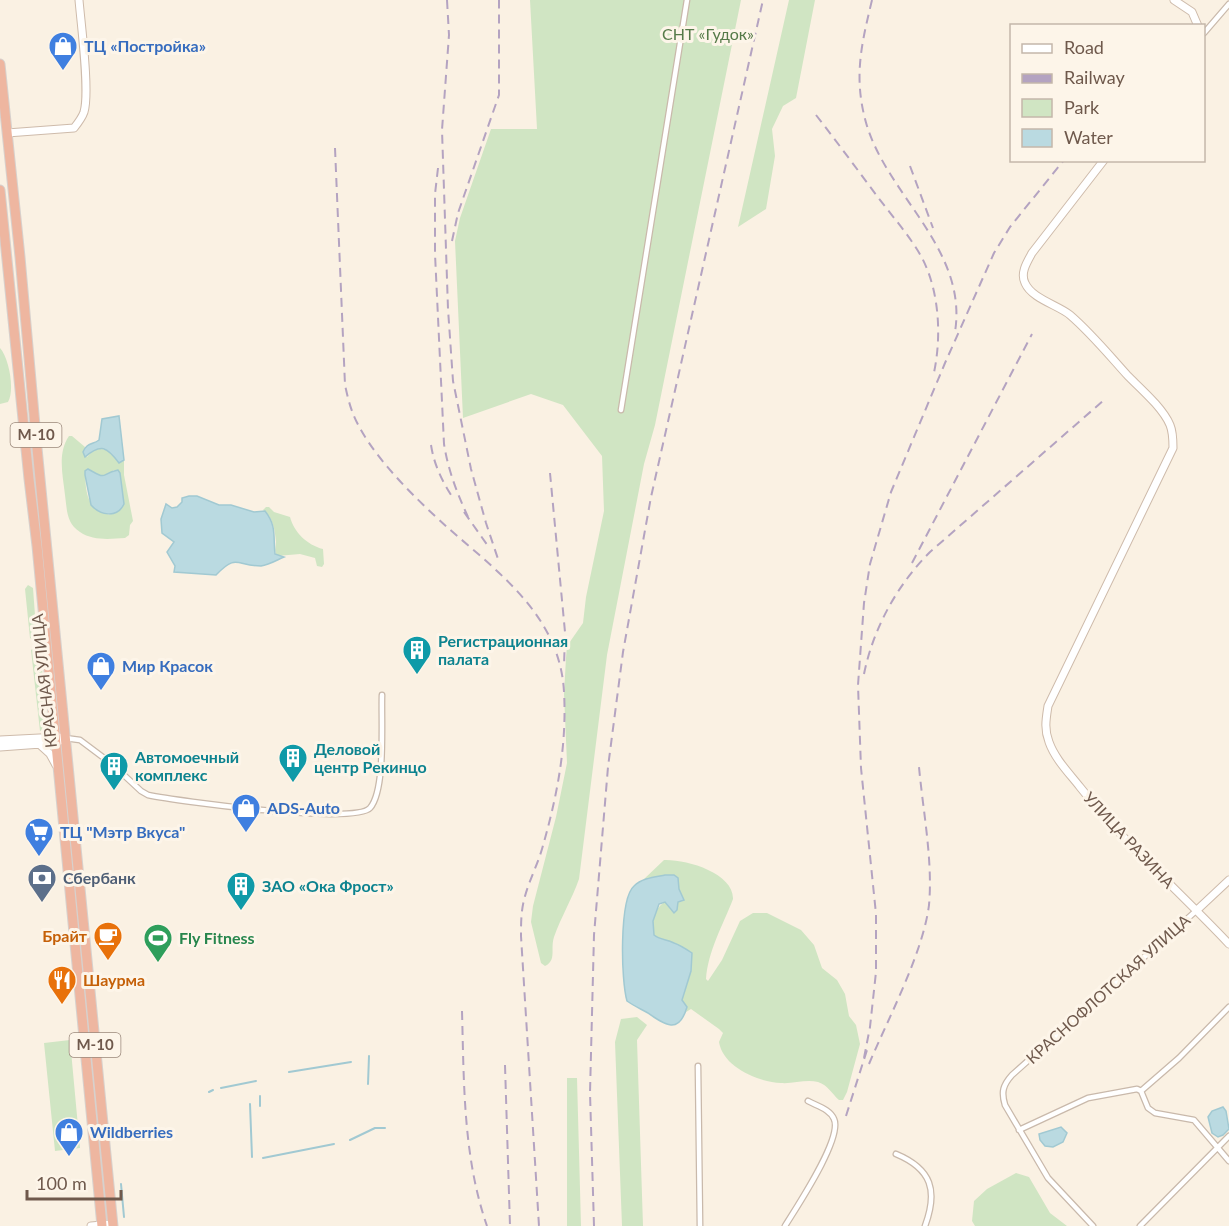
<svg xmlns="http://www.w3.org/2000/svg" width="1229" height="1226" viewBox="0 0 1229 1226" font-family="Lato,sans-serif">
<style>
.green{fill:#d0e5c3;fill-rule:evenodd}
.water{fill:#badae1;stroke:#a1c9d2;stroke-width:1.5}
.lines{fill:none;stroke-linecap:round;stroke-linejoin:round}
.stream{stroke:#a1c9d2;stroke-width:2}
.street-casing{stroke:#c9b9ab;stroke-width:7}
.secondary-casing{stroke:#cebbab;stroke-width:9}
.highway-casing{stroke:#d7d1cd;stroke-width:11}
.street{stroke:#fff;stroke-width:4.5}
.secondary{stroke:#fff;stroke-width:7}
.highway{stroke:#eeb6a0;stroke-width:9}
.rail{stroke:#b4a3c1;stroke-width:2;stroke-dasharray:9 6;stroke-linecap:butt}
.labels{text-anchor:middle;stroke-width:6;stroke-linejoin:round;paint-order:stroke}
.shield{fill:#fdf5e9;stroke:#9a887b;stroke-width:1.5}
.shield-label{font-size:15px;font-weight:bold;fill:#6f594c}
.park-label{font-size:16px;fill:#557a48;stroke:#fdf5e9}
.shop-label{font-size:16px;font-weight:bold;fill:#366cbe;stroke:#fdf5e9;text-anchor:start}
.culture-label{font-size:16px;font-weight:bold;fill:#0d838f;stroke:#fdf5e9;text-anchor:start}
.street-label{font-size:16px;fill:#6f594c;stroke:#fdf5e9}
.service-label{font-size:16px;font-weight:bold;fill:#4e5e75;stroke:#fdf5e9;text-anchor:start}
.food-label{font-size:16px;font-weight:bold;fill:#c56008;stroke:#fdf5e9;text-anchor:end}
.leisure-label{font-size:16px;font-weight:bold;fill:#27864d;stroke:#fdf5e9;text-anchor:start}
</style>
<rect width="100%" height="100%" fill="#faf1e3"/>
<!-- green -->
<path class="green" d="M530,0H741L655,425L644,464L607,655L579,879C572,899 561,917 554,937C550,949 557,960 545,966L541,963L531,922L533,906L556,817L567,763L564,694L566,658L567,646L583,623L586,597L604,511L602,456L563,405L531,394L463,418L455,241L460,218L491,129H537Z
M789,0H815L796,98L783,106L772,129L775,156L766,209L738,227Z
M0,348C9,358 15,390 8,402L0,404Z
M69,436H72L85,447L83,452L87,457L93,450C105,447 111,450 117,461L122,462L124,460V475L133,521L130,525L129,535L125,538C110,539 93,541 80,532C66,523 67,509 65,495C63,476 57,453 69,436ZM114,470L120,473L121,488L110,515C86,508 86,493 85,472L92,471L93,474C101,478 107,476 114,470Z
M266,507H269L274,512L290,517C294,532 307,545 323,549L324,564L322,567L317,566L315,558L300,554L277,556C274,550 276,548 276,542C275,530 273,517 263,510Z
M28,585L33,588L37,643L30,638L25,589Z
M37,646L40,647L47,722L44,729L40,731L31,650Z
M664,860C686,859 734,873 733,899C723,925 708,951 706,979L708,981L722,960L740,921L753,913H767L801,930L814,945L822,968L837,980L845,994L849,1016L856,1025L860,1044L847,1092L843,1100H839C832,1094 828,1085 818,1082C806,1079 793,1084 781,1083C758,1082 723,1067 719,1042L723,1033L719,1029L691,1009L686,1012L687,1007L682,1000L691,971L688,951C682,948 678,944 671,942C666,940 658,941 654,935C648,925 656,906 665,902L671,910L678,902V878L674,875L643,880Z
M637,1017L647,1025L637,1040L643,1226H622L615,1042L621,1019Z
M70,1040L80,1148L55,1151L44,1043Z
M567,1078H577L581,1226H567Z
M1016,1173L1029,1177L1050,1213L1067,1226H975L972,1221L974,1201L987,1189Z"/>
<!-- water -->
<path class="water" d="M119,416L124,460L119,463C107,447 101,443 85,457L83,452C87,442 93,445 99,440L102,419Z
M88,469C109,481 99,474 118,470L120,473L124,504C117,519 100,515 91,505L85,475V471Z
M189,496H197L219,505H231L254,512L265,511C277,526 273,537 275,554L284,557C277,560 269,565 261,566C236,566 237,553 216,575L174,572L175,566L167,552L174,542L162,533L161,519L166,504L172,508L177,507L182,502V498Z
M665,875H674L678,878L679,889L684,900L678,902L677,910L674,913L665,902L659,904L653,921L654,935C660,940 666,939 674,943C680,945 686,949 692,953L691,971L682,1000L687,1007C679,1035 665,1025 648,1013C641,1009 634,1006 627,1001C621,981 619,899 634,886C642,878 655,877 665,875Z
M1223,1107L1226,1111L1229,1129L1223,1135L1218,1137L1212,1133L1208,1117L1212,1111Z
M1061,1127L1067,1133L1063,1142L1053,1147L1045,1146L1040,1140L1039,1134Z"/>
<g class="lines">
<!-- stream -->
<path class="stream" d="M289,1072L351,1062
M368,1084L369,1056
M221,1088L256,1081
M209,1092L213,1090
M250,1104L252,1157
M260,1106V1096
M350,1140L375,1128H385
M263,1158L334,1144
M121,1184L124,1217"/>
<!-- street casing -->
<g class="street-casing">
<path id="street" d="M1204,33L1229,4
M621,410L687,0
M65,738L80,740L112,764L141,791L148,795C177,801 355,825 370,808C386,790 381,720 382,695
M698,1066L700,1226
M1141,1091L1148,1108L1155,1113L1194,1120L1229,1161
M1019,1130L1088,1098L1137,1089L1141,1091L1179,1058L1229,1007
M896,1154C932,1169 938,1191 925,1226
M785,1226C796,1208 843,1138 834,1119C830,1109 817,1106 808,1101
M1093,1226L1048,1178L1005,1105C1001,1092 1003,1085 1012,1075L1197,910
M1140,1226L1229,1136"/>
</g>
<!-- secondary casing -->
<g class="secondary-casing">
<path id="secondary" d="M1174,0L1192,12L1198,26
M7,133L74,128C78,123 82,118 84,112C90,92 81,24 79,0
M1104,160L1032,253C1027,262 1020,273 1025,283C1032,299 1058,305 1070,315C1091,333 1109,355 1128,376C1141,389 1163,408 1170,425C1173,432 1173,440 1173,448L1048,706C1046,719 1044,729 1049,742C1055,759 1069,773 1080,787C1125,844 1179,891 1229,944
M0,740L59,737
M39,744L50,754L56,765
M0,747L55,743L60,741
M1197,910L1229,880
M91,1226L113,1224"/>
</g>
<!-- highway casing -->
<g class="highway-casing">
<path id="highway" d="M0,64L20,257L37,448L113,1226
M0,190L29,479L37,546L102,1226"/>
</g>
<!-- street -->
<use href="#street" class="street"/>
<!-- secondary -->
<use href="#secondary" class="secondary"/>
<!-- highway -->
<use href="#highway" class="highway"/>
<!-- rail -->
<path class="rail" d="M447,0L449,35L442,130L448,309L453,381L471,469L486,523L499,562
M872,0C861,46 853,79 867,126C889,197 968,250 955,332
M816,115C837,142 857,169 877,196C892,216 909,235 921,256C940,291 942,339 933,377
M335,148L345,385C347,394 349,403 352,411C367,452 415,498 447,527C499,573 560,616 564,692C567,746 557,797 542,849C537,866 528,883 524,900C521,912 521,924 521,936L539,1226
M910,166L933,228
M438,168L435,194V254L444,444C448,470 457,493 468,517
M452,241L458,213L499,95V0
M431,445C434,464 441,479 451,495
M550,473L565,632L564,667
M464,512L488,546
M912,563L1032,334
M864,674C873,629 897,585 930,552L1104,400
M462,1011C464,1083 463,1157 487,1226
M864,1058L870,1027L876,972V914L861,768L858,685L864,603L870,564L891,492L945,363L994,253L1010,227L1064,160
M869,1064C888,1019 923,953 929,905C933,861 923,811 919,767
M505,1065L510,1226
M846,1116L867,1050
M594,1226L590,1093L594,935L608,767L623,652L651,497L763,0"/>
</g>
<!-- icons -->
<defs>
<g id="shop-pin" transform="scale(1.5)"><path d="M0 17L-7.5 6A9.5 9.5 0 1 1 7.5 6Z" fill="#3f7fe0" stroke="#fdf5e9"/><path d="M-5-2.5h2.3a2.7 3.5 0 0 1 5.4 0H5L5.5 6h-11ZM-1.5-2.5h3a1.5 2.3 0 0 0-3 0Z" fill="#fff"/></g>
<g id="building-pin" transform="scale(1.5)"><path d="M0 17L-7.5 6A9.5 9.5 0 1 1 7.5 6Z" fill="#0f9aa8" stroke="#fdf5e9"/><path d="M-4-6H4V6H1V3H-1V6H-4ZM-2.5-4.3h1.7v1.8h-1.7ZM.8-4.3h1.7v1.8H.8ZM-2.5-1h1.7V.8h-1.7ZM.8-1h1.7V.8H.8Z" fill="#fff"/></g>
<g id="supermarket-pin" transform="scale(1.5)"><path d="M0 17L-7.5 6A9.5 9.5 0 1 1 7.5 6Z" fill="#3f7fe0" stroke="#fdf5e9"/><path d="M-6-5.5h2.5l.6 2H6L4.5 2H-2.5L-4.4-4H-6ZM-1.5 3.2a1.3 1.3 0 1 0 .1 0ZM3 3.2a1.3 1.3 0 1 0 .1 0Z" fill="#fff"/></g>
<g id="bank-pin" transform="scale(1.5)"><path d="M0 17L-7.5 6A9.5 9.5 0 1 1 7.5 6Z" fill="#5c6f8a" stroke="#fdf5e9"/><path d="M-6-4H6V4H-6ZM0-2.3a2.3 2.3 0 1 0 0 4.6a2.3 2.3 0 1 0 0-4.6Z" fill="#fff"/></g>
<g id="cafe-pin" transform="scale(1.5)"><path d="M0 17L-7.5 6A9.5 9.5 0 1 1 7.5 6Z" fill="#e8710a" stroke="#fdf5e9"/><path d="M-5.5-4.5H6V0H3Q3 3.5 0 3.5H-2.5Q-5.5 3.5-5.5 0ZM3-3.2v2h1.7v-2ZM-6 4.5H4V6H-6Z" fill="#fff"/></g>
<g id="stadium-pin" transform="scale(1.5)"><path d="M0 17L-7.5 6A9.5 9.5 0 1 1 7.5 6Z" fill="#2e9e5b" stroke="#fdf5e9"/><path d="M0-5a6.5 5 0 1 0 0 10a6.5 5 0 1 0 0-10ZM-3.5-1.8h7v3.6h-7Z" fill="#fff"/></g>
<g id="restaurant-pin" transform="scale(1.5)"><path d="M0 17L-7.5 6A9.5 9.5 0 1 1 7.5 6Z" fill="#e8710a" stroke="#fdf5e9"/><path d="M-5-6h1v4h1v-4h1v4h1v-4h1v5L-1.5 .5V6h-2V.5L-5-1ZM5-6V6H3V1.5H1.5Q1.5-4 5-6Z" fill="#fff"/></g>
</defs>
<g fill-rule="evenodd">
<use href="#shop-pin" x="63" y="46"/>
<use href="#building-pin" x="417" y="650"/>
<use href="#shop-pin" x="101" y="666"/>
<use href="#building-pin" x="293" y="758"/>
<use href="#building-pin" x="114" y="766"/>
<use href="#shop-pin" x="246" y="808"/>
<use href="#supermarket-pin" x="39" y="832"/>
<use href="#bank-pin" x="42" y="878"/>
<use href="#building-pin" x="241" y="886"/>
<use href="#cafe-pin" x="108" y="936"/>
<use href="#stadium-pin" x="158" y="938"/>
<use href="#restaurant-pin" x="62" y="980"/>
<use href="#shop-pin" x="69" y="1132"/>
</g>
<g class="labels">
<!-- shield labels -->
<g class="shield">
<rect x="10.5" y="423" width="51" height="24" rx="4.5"/>
<rect x="69.5" y="1033" width="51" height="24" rx="4.5"/>
</g>
<g class="shield-label">
<text x="36" y="440">М-10</text>
<text x="95" y="1050">М-10</text>
</g>
<!-- park labels -->
<g class="park-label">
<text x="708" y="40">СНТ «Гудок»</text>
</g>
<!-- shop labels -->
<g class="shop-label">
<text x="84" y="52">ТЦ «Постройка»</text>
<text x="122" y="672">Мир Красок</text>
<text x="267" y="814">ADS-Auto</text>
<text x="60" y="838">ТЦ "Мэтр Вкуса"</text>
<text x="90" y="1138">Wildberries</text>
</g>
<!-- culture labels -->
<g class="culture-label">
<text x="438" y="647">Регистрационная<tspan x="438" dy="18">палата</tspan></text>
<text x="314" y="755">Деловой<tspan x="314" dy="18">центр Рекинцо</tspan></text>
<text x="135" y="763">Автомоечный<tspan x="135" dy="18">комплекс</tspan></text>
<text x="262" y="892">ЗАО «Ока Фрост»</text>
</g>
<!-- street labels -->
<g class="street-label">
<text transform="translate(44 681) rotate(-96)" y="6">КРАСНАЯ УЛИЦА</text>
<text transform="translate(1129 840) rotate(47)" y="6">УЛИЦА РАЗИНА</text>
<text transform="translate(1108 989) rotate(-42)" y="6">КРАСНОФЛОТСКАЯ УЛИЦА</text>
</g>
<!-- service labels -->
<g class="service-label">
<text x="63" y="884">Сбербанк</text>
</g>
<!-- food labels -->
<g class="food-label">
<text x="87" y="942">Брайт</text>
<text x="83" y="986" text-anchor="start">Шаурма</text>
</g>
<!-- leisure labels -->
<g class="leisure-label">
<text x="179" y="944">Fly Fitness</text>
</g>
</g>
<!-- legend -->
<rect x="1010" y="24" width="195" height="138" fill="#fdf5e9" stroke="#c4b7aa" stroke-width="1.5"/>
<rect x="1022" y="44" width="30" height="9" fill="#ffffff" stroke="#c4b7aa" stroke-width="1.5"/>
<text x="1064" y="54" font-size="18" fill="#6f594c">Road</text>
<rect x="1022" y="74" width="30" height="9" fill="#b4a3c1" stroke="#c4b7aa" stroke-width="1.5"/>
<text x="1064" y="84" font-size="18" fill="#6f594c">Railway</text>
<rect x="1022" y="99" width="30" height="18" fill="#d0e5c3" stroke="#c4b7aa" stroke-width="1.5"/>
<text x="1064" y="114" font-size="18" fill="#6f594c">Park</text>
<rect x="1022" y="129" width="30" height="18" fill="#badae1" stroke="#c4b7aa" stroke-width="1.5"/>
<text x="1064" y="144" font-size="18" fill="#6f594c">Water</text>
<!-- scale -->
<path d="M27 1190v9h94v-9" fill="none" stroke="#6f594c" stroke-width="3"/>
<text x="36" y="1190" font-size="18" fill="#6f594c" stroke="#fdf5e9" stroke-width="4.5" paint-order="stroke">100 m</text>
</svg>
